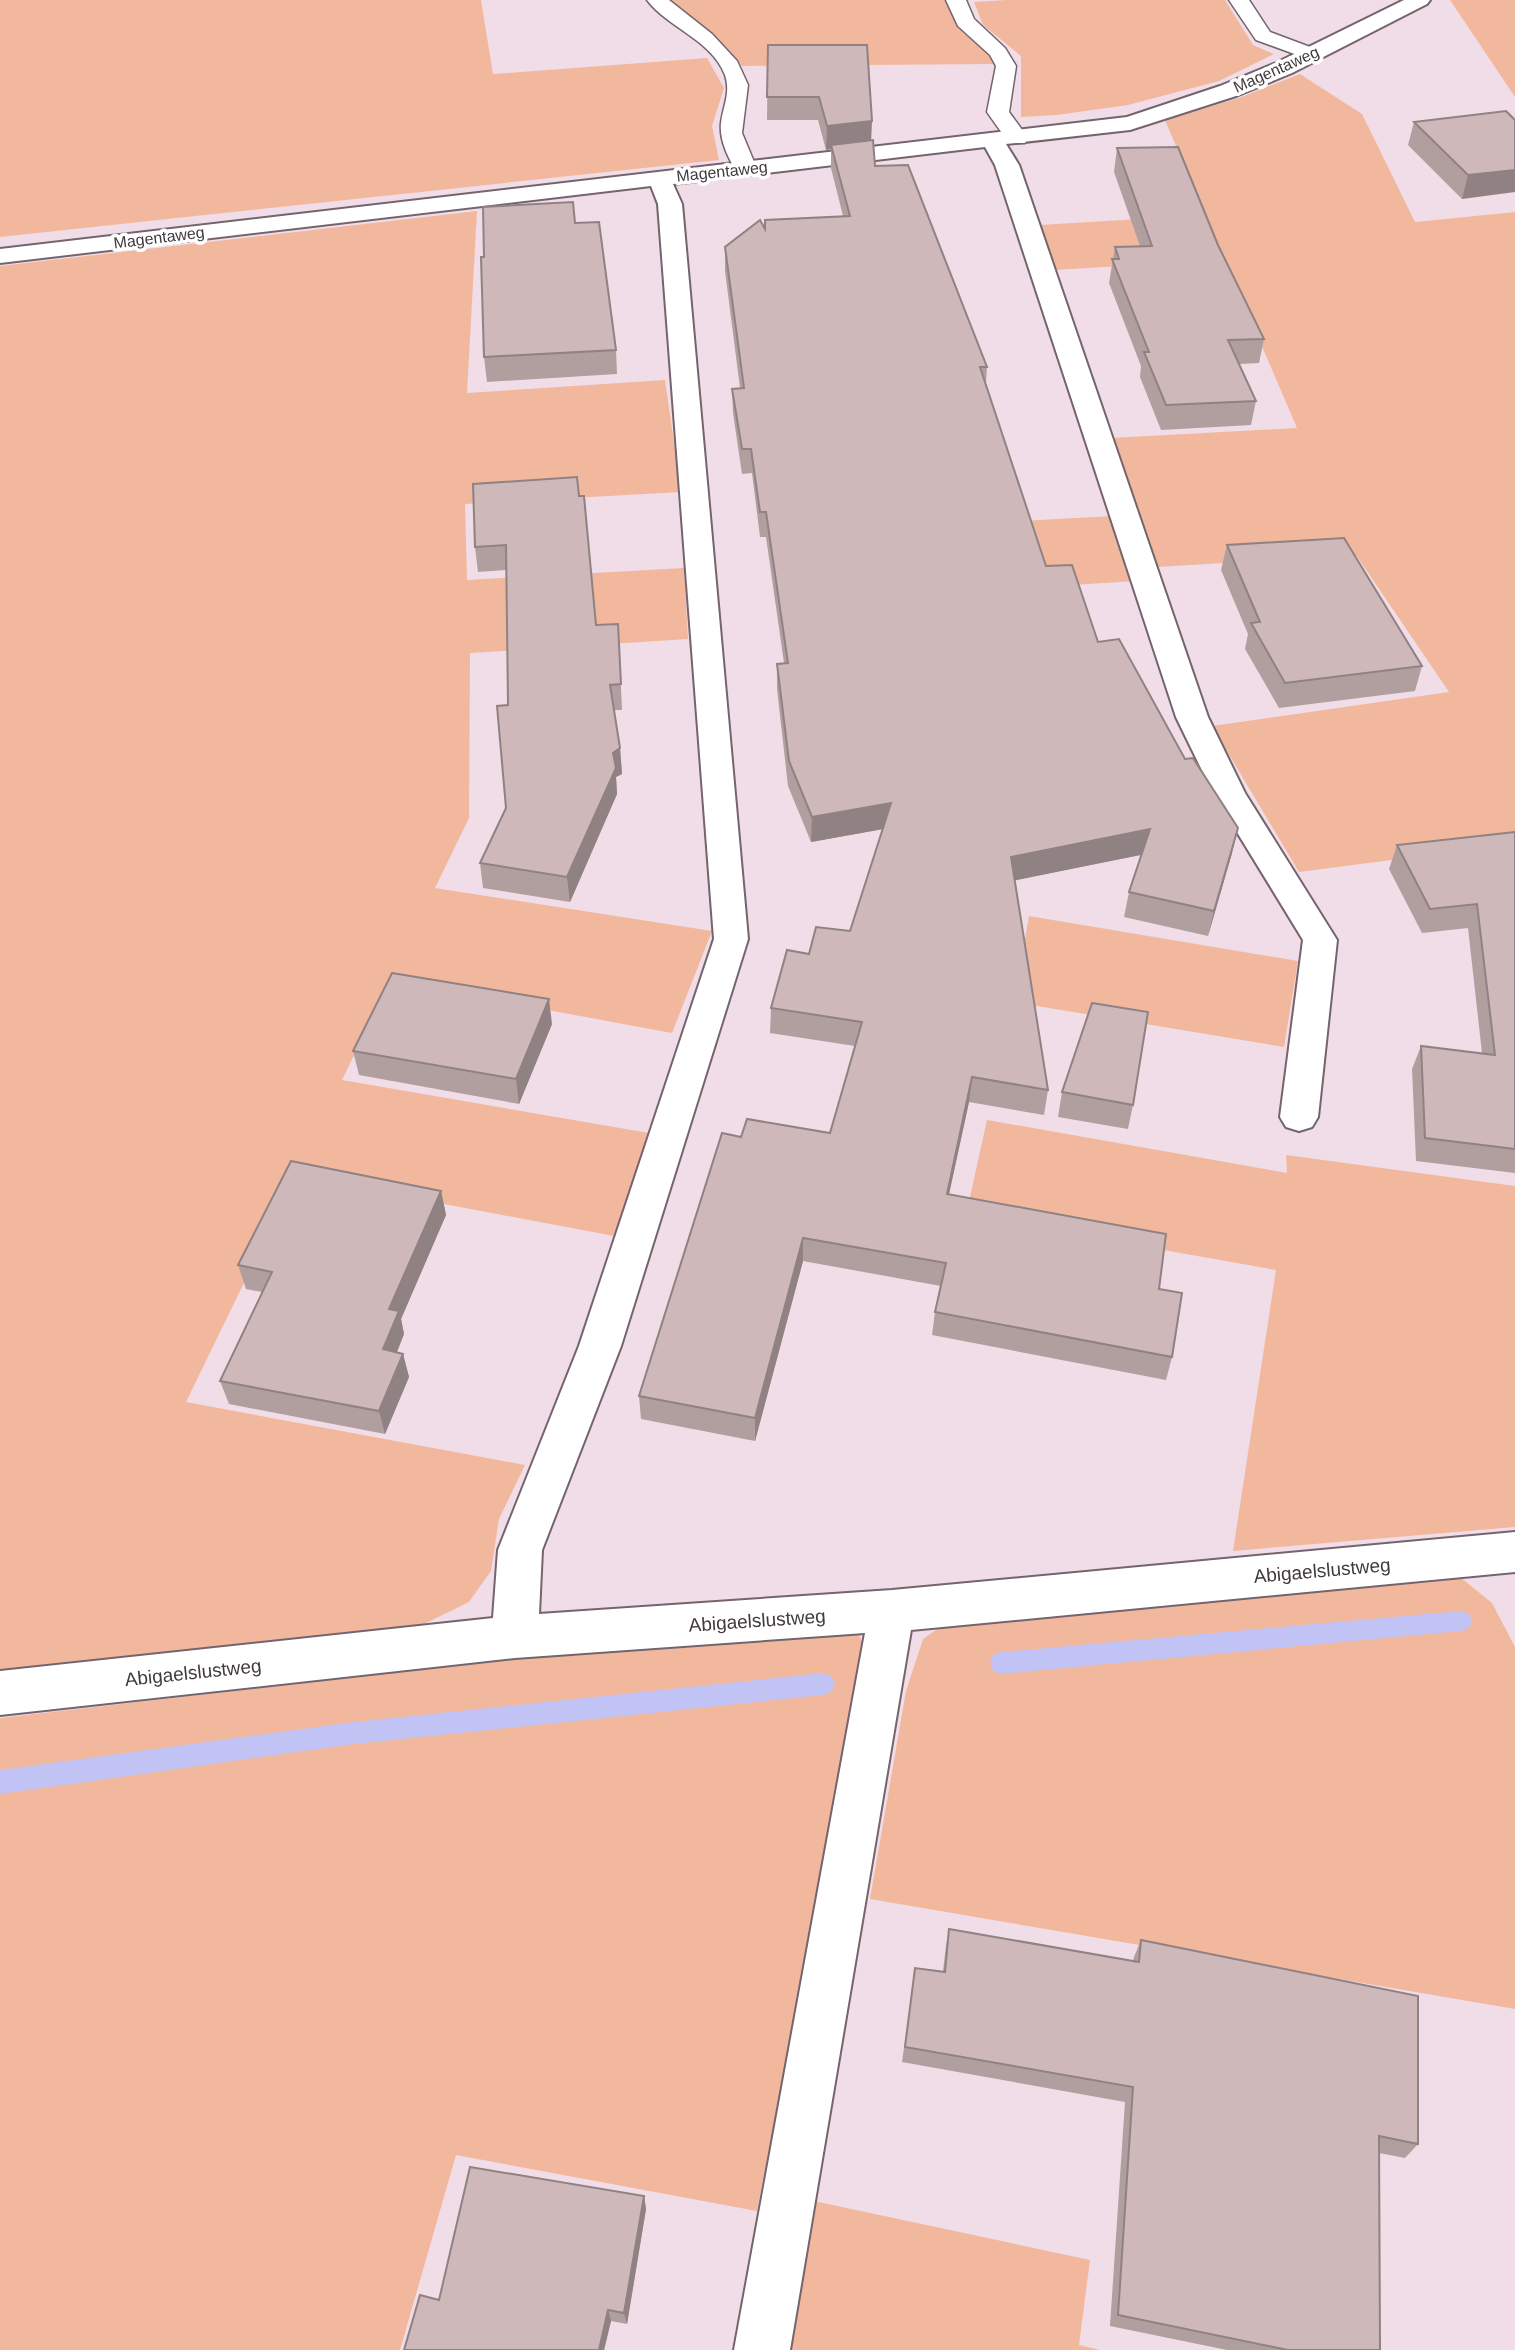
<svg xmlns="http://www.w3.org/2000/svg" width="1515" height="2350" viewBox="0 0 1515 2350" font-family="Arial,sans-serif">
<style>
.green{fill:#f2b89d}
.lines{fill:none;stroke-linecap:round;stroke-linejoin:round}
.stream{fill:#c0c3f4;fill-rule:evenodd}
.lane-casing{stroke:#74646d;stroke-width:3}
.street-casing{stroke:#74646d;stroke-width:4}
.lane{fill:#fff;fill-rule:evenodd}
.street{fill:#fff;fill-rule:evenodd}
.wall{fill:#b19e9f}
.shaded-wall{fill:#908182}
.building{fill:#ceb8b9;stroke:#908182;stroke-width:2}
.labels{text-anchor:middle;stroke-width:7;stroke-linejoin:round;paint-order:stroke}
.far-street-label{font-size:16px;fill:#413a3e;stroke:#fff}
.street-label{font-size:19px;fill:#413a3e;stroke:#fff}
</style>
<rect width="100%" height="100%" fill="#f0dde7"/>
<!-- green -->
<path class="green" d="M0,0H481L493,74L707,58L724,88L712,126L719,160L0,237Z
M664,0H947L963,33L988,52L995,64L742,66L731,54Z
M1007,0H1225L1253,45L1274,54L1219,81L1128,105L1057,115L1021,117V56L983,25L974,2Z
M1450,0H1515V97Z
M1300,74L1362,114L1415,222L1515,212V844L1299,872L1212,726L1449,692L1356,555L1158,567L1111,438L1297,428L1225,260L1054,270L1040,225L1205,215L1165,120L1239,98Z
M477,211L467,393L665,380L681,492L465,504L467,580L684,568L688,639L470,653L469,818L435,888L712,931L672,1033L390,981L342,1080L649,1133L614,1236L296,1176L186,1402L525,1465L499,1519L491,1571L469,1602L422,1625L335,1637L0,1674V266Z
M1113,516L1136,581L928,594L911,527Z
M1029,916L1298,961L1284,1047L1007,1001L1023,950Z
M987,1120L1287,1173L1286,1155L1515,1186V1527L1233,1551L1276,1270L966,1215Z
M1460,1577L1492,1603L1515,1647V2009L870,1899L906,1691L923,1639L949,1621Z
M857,1631L865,1648L757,2211L456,2155L400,2350H0V1718L504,1660Z
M814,2201L1090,2260L1079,2345L1100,2350H786Z"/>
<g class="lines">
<!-- stream -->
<path class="stream" d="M1461,1611L1469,1614L1472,1621L1469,1628L1461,1631L1001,1674L993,1671L990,1663L993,1655L1001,1652Z
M823,1673L831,1676L835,1684L831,1692L823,1695L354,1744L0,1794V1770L354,1722Z"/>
<!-- lane casing -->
<g class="lane-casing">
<path id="lane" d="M647,0H669L712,34L737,61L748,85L742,133L757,169L754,174H738C729,160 719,140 721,123C723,106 731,93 725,75C712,40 668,28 647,0Z
M946,0H966L974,19L1005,48L1016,66L1009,112L1028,138L1025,143H1009L987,112L996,66L990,55L958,26Z
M1229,0H1249L1270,32L1318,50L1321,54L1318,58L1311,60L1256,40Z"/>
</g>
<!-- street casing -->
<g class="street-casing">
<path id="street" d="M1404,0H1430L1427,4L1292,73L1236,96L1130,130L1006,144L1019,165L1208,717L1245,793L1337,940L1318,1117L1312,1127L1299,1131L1286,1127L1280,1117L1303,940L1213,793L1176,717L995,165L985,147L673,184L682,204L748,939L621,1346L542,1550L539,1614L892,1590L1515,1532V1572L911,1630L790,2350H734L865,1633L515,1658L0,1715V1671L493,1618L498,1550L579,1346L714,939L658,204L651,186L0,263V249L1127,117L1220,86L1276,63Z"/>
</g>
<!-- lane -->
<use href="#lane" class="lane"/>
<!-- street -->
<use href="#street" class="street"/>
</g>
<!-- wall -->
<path class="wall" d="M768,45L871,140L875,166L987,367L986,383L1046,566L1098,642L1232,853L1208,936L1124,917L1129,892L1141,855L1014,880L1048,1090L1044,1115L969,1102L949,1194L1159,1289L1172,1357L1166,1380L932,1335L935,1312L941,1286L803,1261L755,1441L641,1419L639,1396L741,1137L830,1133L855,1046L770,1033L771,1008L809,954L850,931L883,829L811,842L788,786L777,689V664L784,663L766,537H760L752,473L742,474L733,413L732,389L740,388L725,271V247L765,229L843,216L831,168V149L826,150L818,120H767Z
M1515,120L1462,199L1408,145L1414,122Z
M1117,148L1218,245L1264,339L1259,363L1239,364L1256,401L1251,425L1161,430L1140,377L1141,366L1109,283L1115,247L1140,246L1114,172Z
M575,223L616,350L617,374L487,382L484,357V257Z
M473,484L596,625L618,624L622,710H614L620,748L622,774L616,777L617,794L570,902L483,888L480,863L506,808L508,705L506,570L478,572L475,547Z
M1227,545L1422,666L1415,691L1279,708L1245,649L1248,634L1221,570Z
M1515,832V1173L1416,1161L1412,1069L1421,1046L1482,1053L1468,928L1422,933L1389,869L1397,845Z
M552,1024L519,1104L359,1075L353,1051Z
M1062,1092L1133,1105L1128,1129L1058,1117Z
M441,1191L446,1215L401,1319L404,1334L397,1352L403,1354L409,1377L385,1434L229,1404L220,1381L262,1292L246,1289L238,1265Z
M949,1929L1133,1961L1134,1957L1141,1940L1418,2144L1405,2158L1379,2153L1380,2350H1227L1110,2326L1125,2102L902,2062L915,1968L943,1971L946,1946Z
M644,2196L646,2209L627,2324L611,2321L604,2350H404L439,2300Z"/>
<!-- shaded-wall -->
<path class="shaded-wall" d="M872,121L871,144L831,145V149L826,150L827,126Z
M1515,170V192L1462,199L1468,175Z
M620,748L622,774L616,777L617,794L570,902L567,877L613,753Z
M891,803L889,828L811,842L812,817Z
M1238,828L1232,853L1208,936L1214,911Z
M1150,829L1145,854L1007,882L1011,857Z
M549,999L552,1024L519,1104L516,1079Z
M972,1077L969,1102L944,1217L947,1194Z
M441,1191L446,1215L401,1319L404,1334L389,1372L383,1349L389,1309Z
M803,1238V1261L755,1441V1418Z
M403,1354L409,1377L385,1434L379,1411Z
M644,2196L646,2209L627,2324L624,2313Z
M608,2310L611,2321L604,2350H599Z"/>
<!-- building -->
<path class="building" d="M768,45H867L872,121L827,126L819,97H767Z
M1506,111L1515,120V170L1468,175L1414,122Z
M873,140L875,166L908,165L987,367H980L1046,566L1072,565L1098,642L1119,639L1185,759L1193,758L1238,828L1214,911L1129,892L1150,829L1011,857L1048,1090L972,1077L947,1194L1166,1234L1159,1289L1182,1293L1172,1357L935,1312L946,1263L803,1238L755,1418L639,1396L722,1133L741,1137L747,1119L830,1133L862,1022L771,1008L787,950L809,954L816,927L850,931L891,803L812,817L789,761L777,664L788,663L766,512H760L751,449H742L732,389L744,388L725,247L760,220L765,229V220L850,216L831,145Z
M1178,147L1218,245L1264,339L1228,340L1256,401L1166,405L1144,352H1149L1112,259H1119L1115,247L1152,246L1117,148Z
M573,202L575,223L599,222L616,350L484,357L481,257H484L483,207Z
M577,477L579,496H584L596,625L618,624L621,684L610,685L620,748L613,753L616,768L567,877L480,863L506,808L497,706L508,705L506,545L475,547L473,484Z
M1344,538L1422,666L1285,683L1251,623L1260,622L1227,545Z
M1515,832V1149L1425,1138L1421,1046L1495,1055L1477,904L1430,909L1397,845Z
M392,973L549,999L516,1079L353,1051Z
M1092,1003L1148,1012L1133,1105L1062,1092Z
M291,1161L441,1191L389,1309L399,1311L383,1349L403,1354L379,1411L220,1381L272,1272L238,1265Z
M949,1929L1139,1962L1141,1940L1418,1996V2144L1379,2136L1380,2350H1288L1118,2315L1133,2087L905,2047L915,1968L945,1972Z
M470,2167L644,2196L624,2313L608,2310L599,2350H404L420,2295L439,2300Z"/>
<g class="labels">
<!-- far-street labels -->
<g class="far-street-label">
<text transform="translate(1276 69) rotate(-24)" y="6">Magentaweg</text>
<text transform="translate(722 171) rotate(-6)" y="6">Magentaweg</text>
<text transform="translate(159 237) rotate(-7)" y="6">Magentaweg</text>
</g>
<!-- street labels -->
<g class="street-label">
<text transform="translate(1322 1570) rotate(-5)" y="7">Abigaelslustweg</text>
<text transform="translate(757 1620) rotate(-4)" y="7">Abigaelslustweg</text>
<text transform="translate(193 1672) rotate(-6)" y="7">Abigaelslustweg</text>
</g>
</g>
</svg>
